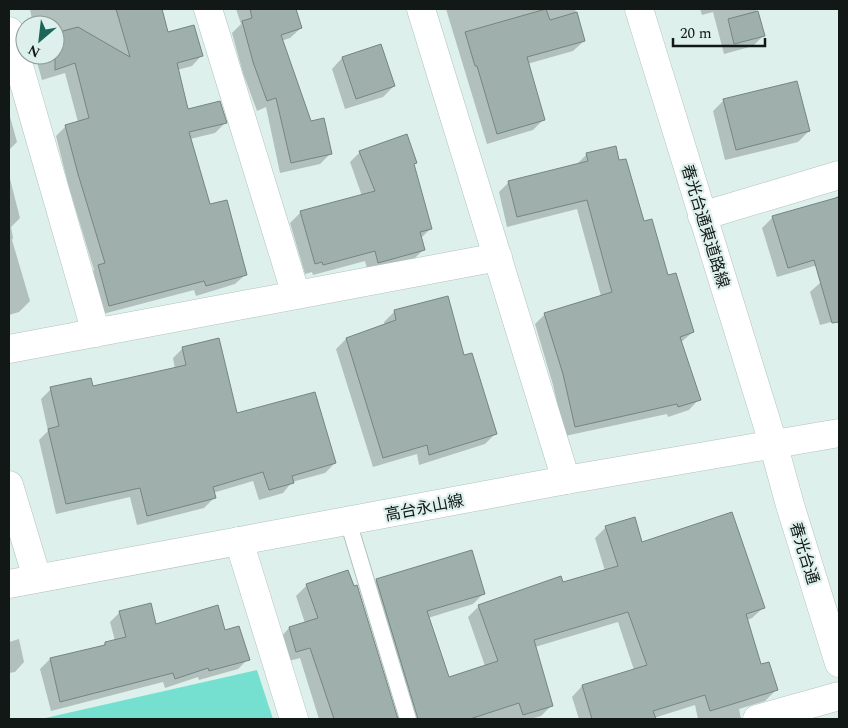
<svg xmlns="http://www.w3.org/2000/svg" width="848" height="728" viewBox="0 0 848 728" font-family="Spectral,'Noto Sans JP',serif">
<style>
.green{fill:#75e0cf}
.shadow{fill:#0003}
.building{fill:#9fb0ac;stroke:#758581}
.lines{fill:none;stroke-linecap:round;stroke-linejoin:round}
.lane-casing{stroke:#b1c2be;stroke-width:18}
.street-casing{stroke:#b1c2be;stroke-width:29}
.secondary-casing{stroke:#b1c2be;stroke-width:29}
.lane{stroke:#fff;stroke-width:16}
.street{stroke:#fff;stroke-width:28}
.secondary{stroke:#fff;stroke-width:28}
.labels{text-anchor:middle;stroke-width:4.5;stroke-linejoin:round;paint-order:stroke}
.street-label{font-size:16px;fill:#111816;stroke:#def0ec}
</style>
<rect width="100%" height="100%" fill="#def0ec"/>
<!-- green -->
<path class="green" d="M257,670L273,719H41Z"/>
<!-- shadow -->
<path class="shadow" d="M30,9H160L167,34L202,55L192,66L177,70L187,110L225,123L215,133L190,139L209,205L246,274L235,284L196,296L194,290L99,315L88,276L94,270L68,184L56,136L66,126L78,122L65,73L42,80L35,55H55V25H33Z
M236,9H295L301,28L290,38L281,41L310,122L330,154L320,164L280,173L266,107L257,111L243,73L232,33L241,24Z
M446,9H575L584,41L573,51L527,64L543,120L533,130L487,144Z
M700,9H756L763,36L753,46L724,54L713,12L702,15Z
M381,46L394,86L383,97L345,109L332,69L342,58Z
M724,100L809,131L798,142L725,160L713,111Z
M9,113L17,142L9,150Z
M360,152L413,165L431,228L420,239L423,250L413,260L368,272L365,261L313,275L312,272L305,274L290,223L301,212L362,196L350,162Z
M587,154L618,161L643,223L693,332L680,343L699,399L689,410L668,417L667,414L565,436L553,385L535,324L545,314L601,296L577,209L507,227L499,192L509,182L577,164Z
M9,175L20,218L11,227L13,238L12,240L30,301L19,312L9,315Z
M839,195V230L827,234L821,264L777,277L762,228L773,217L832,200Z
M839,276V320L820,325L810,292L821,282Z
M395,311L495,434L485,444L419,465L417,454L373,467L336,349L346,339L385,326L384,322Z
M183,348L236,415L335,463L325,473L292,482L283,493L259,500L253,481L213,493L214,498L204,508L137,525L130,497L56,514L39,440L48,431L41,399L51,389L92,387L175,369L173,358Z
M606,527L642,544L763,608L752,618L747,620L760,666L776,690L765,701L739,709L741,719H698L695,705L654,718L655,719H579L572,697L582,686L634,670L618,622L535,647L552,705L541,716L530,719H405L366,591L377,580L484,593L473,604L428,618L448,679L485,666L468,617L479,606L605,571L595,538Z
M307,585L356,586L396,719H319L300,658L285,662L279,639L289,628L305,623L296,596Z
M120,612L155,625L224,631L248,659L238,669L199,680L198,677L165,688L163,682L51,711L40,669L50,659L102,647L105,643L115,641L110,622Z
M19,639L24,662L15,672L9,673V642Z"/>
<!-- building -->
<path class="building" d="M116,9H162L168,32L194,25L203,56L177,63L188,109L220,101L227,123L189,132L210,204L227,200L247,275L206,286L204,281L109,306L98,265L105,263L78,174L65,125L89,118L75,63L55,70V33L78,27L130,57Z
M250,9H296L302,28L281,35L311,121L324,118L332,154L291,163L276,98L267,101L253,62L242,21L252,18Z
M546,9L550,20L577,12L585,41L527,57L545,120L497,134L477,66H475L465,32Z
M758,11L765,36L734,44L728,19Z
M381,44L395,86L356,99L342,57Z
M797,81L810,131L736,150L723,99Z
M407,134L417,163L414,164L432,229L420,232L425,250L378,263L375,251L323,265L322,262L315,264L300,211L375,191L359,151Z
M616,146L619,160L626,159L644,221L652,219L668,275L676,273L694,332L680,337L701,400L678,407L677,404L575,427L563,374L544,313L612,292L587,200L517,217L508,181L588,161L586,153Z
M839,197V322L832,323L814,260L788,268L772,216Z
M448,296L464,355L472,353L497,434L429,455L427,445L383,458L346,338L396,320L394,310Z
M219,338L237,413L315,392L336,463L292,476L294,483L269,490L263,472L213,487L216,498L147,516L140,488L66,504L48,429L59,426L50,387L91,378L93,386L186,365L182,347Z
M732,512L765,608L746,614L761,664L769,662L778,690L710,711L705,695L653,711L656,719H592L582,685L647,665L628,612L534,640L553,706L523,715L519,703L470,719H418L376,579L472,550L485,594L427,611L449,677L498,661L478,605L561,576L563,582L618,566L605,526L635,517L642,542Z
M348,570L354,586L357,585L398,719H334L310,648L296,652L289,627L318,618L306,584Z
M151,603L156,624L218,605L225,630L239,626L250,660L209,671L208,668L175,679L173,673L60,702L50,658L105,645V642L126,637L119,611Z"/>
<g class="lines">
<!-- lane casing -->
<g class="lane-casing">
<path id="lane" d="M348,521L408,719"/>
</g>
<!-- street casing -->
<g class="street-casing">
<path id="street" d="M208,9L296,295
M421,9L566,480
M639,9L773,443
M9,31L96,333
M702,216L839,175
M9,349L498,257
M9,485L37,578
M239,541L294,719
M757,719L839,696"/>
</g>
<!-- secondary casing -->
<g class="secondary-casing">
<path id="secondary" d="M773,443L790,505L839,663
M9,584L566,480L839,433"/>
</g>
<!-- lane -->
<use href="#lane" class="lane"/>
<!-- street -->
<use href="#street" class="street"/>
<!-- secondary -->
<use href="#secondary" class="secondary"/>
</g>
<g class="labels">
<!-- street labels -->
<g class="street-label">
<text transform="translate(706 226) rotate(73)" y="6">春光台通東道路線</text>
<text transform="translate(424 507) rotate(-11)" y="6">高台永山線</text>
<text transform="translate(805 553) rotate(73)" y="6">春光台通</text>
</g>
</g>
<!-- border -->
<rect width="848" height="728" fill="none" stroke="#111816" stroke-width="20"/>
<!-- north arrow -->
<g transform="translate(40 40) rotate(208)"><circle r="24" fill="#def0ec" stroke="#8c9a96"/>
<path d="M0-4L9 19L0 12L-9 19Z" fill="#1c655b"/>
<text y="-8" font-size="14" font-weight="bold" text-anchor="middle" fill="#111816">N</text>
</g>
<!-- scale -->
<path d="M673 38v8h92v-8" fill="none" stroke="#111816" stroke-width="2.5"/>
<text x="680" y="38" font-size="15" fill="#111816" stroke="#def0ec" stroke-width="4" paint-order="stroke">20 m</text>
</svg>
